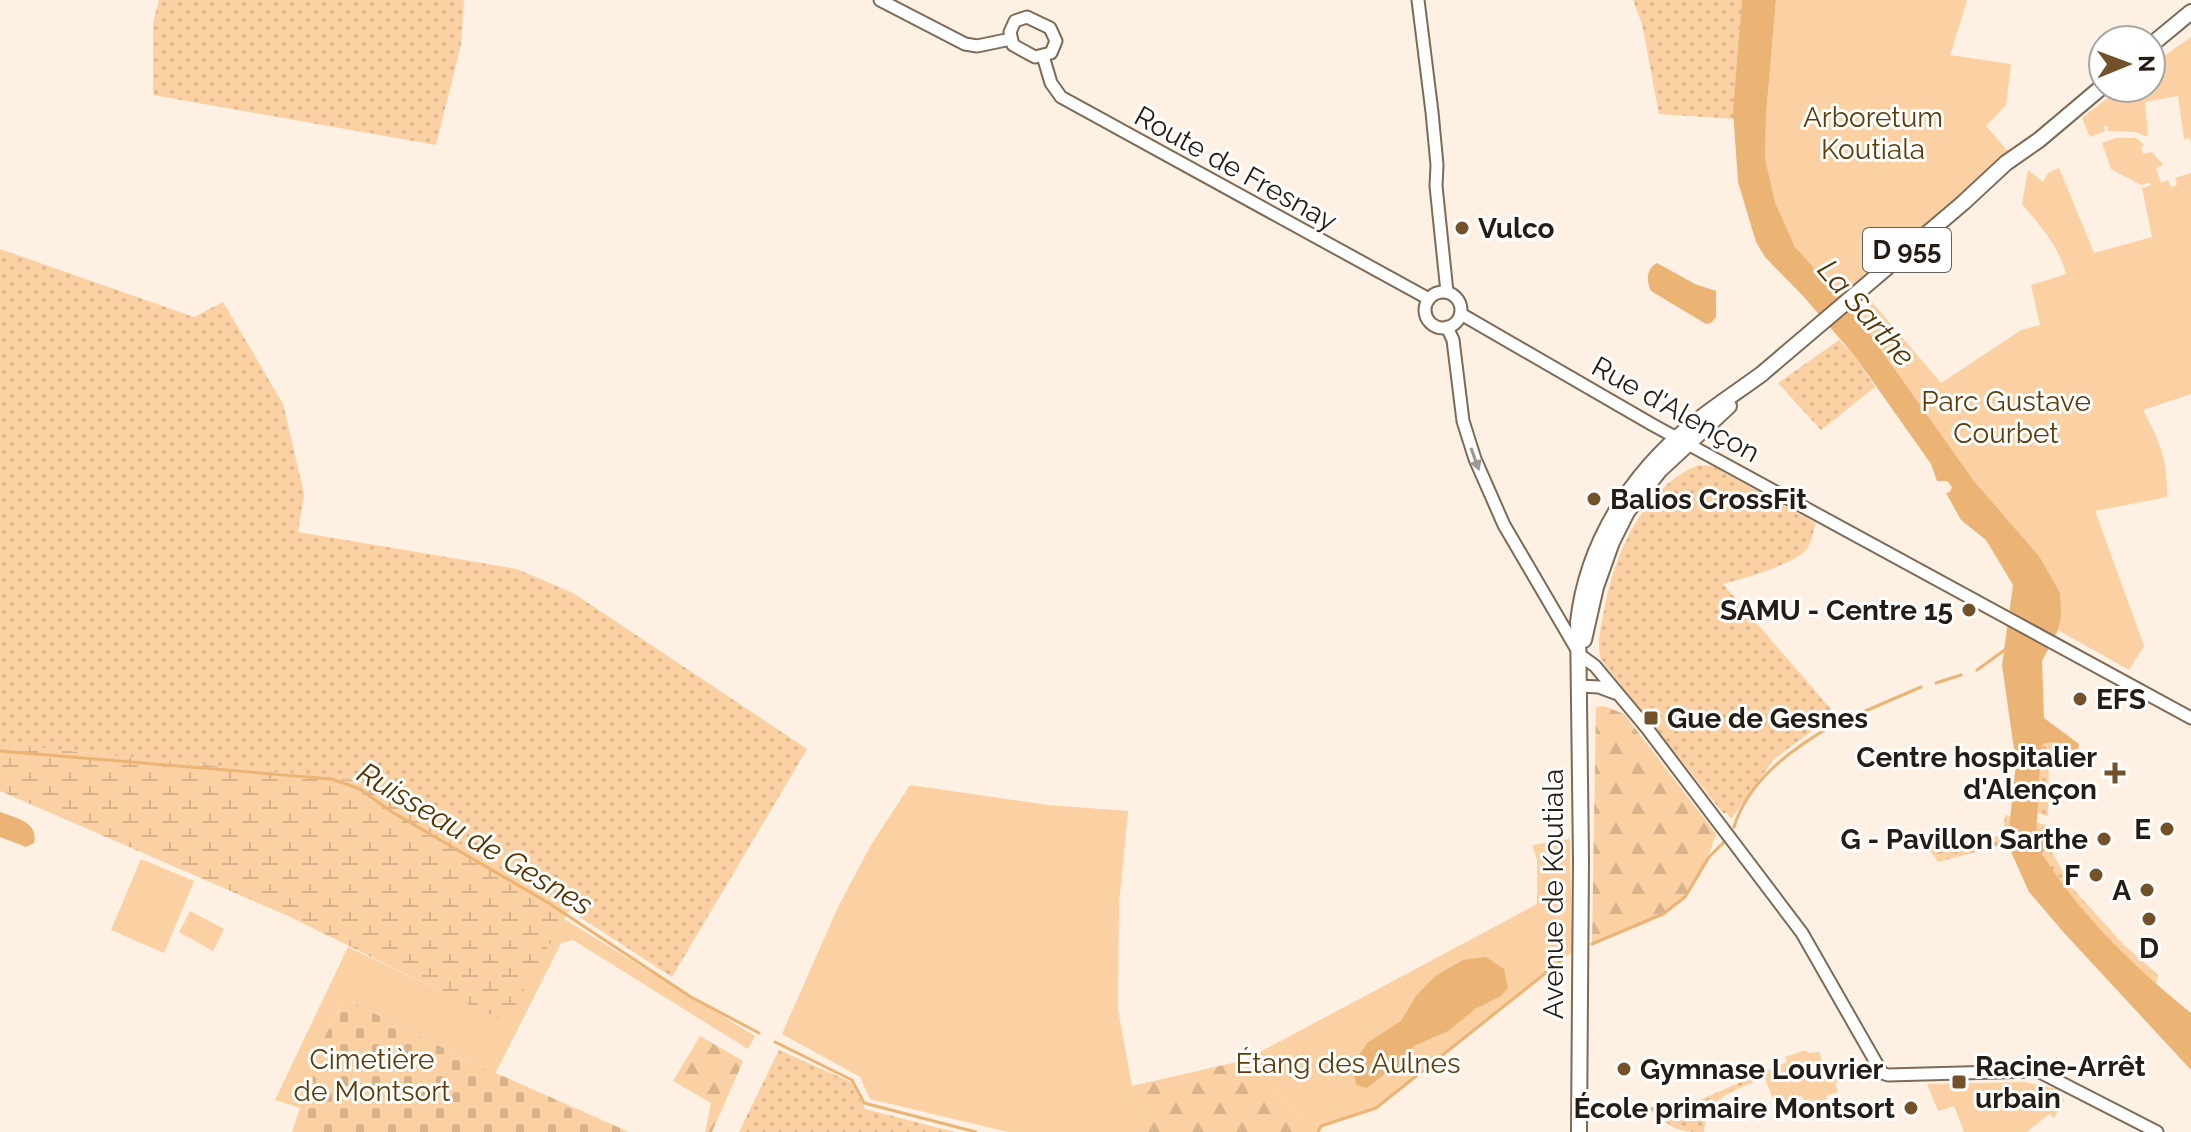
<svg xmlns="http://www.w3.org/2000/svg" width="2191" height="1132" viewBox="0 0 2191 1132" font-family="Raleway,sans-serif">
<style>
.grass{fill:url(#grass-dots)}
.forest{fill:url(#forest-firs)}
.wetland{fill:url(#wetland-marsh)}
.cemetery{fill:url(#cemetery-stones)}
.green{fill:#fbd0a2}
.water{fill:#ecb474}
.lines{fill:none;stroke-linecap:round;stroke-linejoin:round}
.stream{stroke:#ecb474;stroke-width:3}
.tertiary-casing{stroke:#7d6a57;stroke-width:15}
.primary-casing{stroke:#7d6a57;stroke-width:18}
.tertiary{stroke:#fff;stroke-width:11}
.primary{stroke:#fff;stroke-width:14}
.oneway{fill:#9d9996}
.poi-dot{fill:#735129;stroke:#fff;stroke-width:3}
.labels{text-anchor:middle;stroke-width:6;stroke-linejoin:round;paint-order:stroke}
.shield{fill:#fff;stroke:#66615b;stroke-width:2}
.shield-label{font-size:26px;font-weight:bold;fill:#251d15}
.park-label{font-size:28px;fill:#613c08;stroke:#fff}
.street-label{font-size:28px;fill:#251d15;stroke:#fff}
.poi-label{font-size:28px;font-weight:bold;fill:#251d15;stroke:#fff;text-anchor:end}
.water-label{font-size:30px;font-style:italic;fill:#593400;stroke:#fff}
</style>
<defs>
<pattern id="grass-dots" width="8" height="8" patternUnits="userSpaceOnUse" patternTransform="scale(2)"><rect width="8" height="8" fill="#fbd0a2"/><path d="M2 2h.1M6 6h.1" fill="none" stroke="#d7b28b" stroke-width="1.8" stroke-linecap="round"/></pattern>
<pattern id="forest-firs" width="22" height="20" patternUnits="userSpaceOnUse" patternTransform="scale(2)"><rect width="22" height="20" fill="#fbd0a2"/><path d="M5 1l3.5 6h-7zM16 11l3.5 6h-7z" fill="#d7b28b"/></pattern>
<pattern id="wetland-marsh" width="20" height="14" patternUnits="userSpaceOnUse" patternTransform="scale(2)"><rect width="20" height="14" fill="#fbd0a2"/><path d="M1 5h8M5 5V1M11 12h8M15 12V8" fill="none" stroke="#d7b28b"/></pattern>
<pattern id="cemetery-stones" width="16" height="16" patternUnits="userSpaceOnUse" patternTransform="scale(2)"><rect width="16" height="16" fill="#fbd0a2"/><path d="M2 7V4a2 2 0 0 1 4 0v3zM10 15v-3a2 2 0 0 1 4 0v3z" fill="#d7b28b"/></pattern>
</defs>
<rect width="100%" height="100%" fill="#fef1e4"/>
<!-- grass -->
<path class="grass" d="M159,0H464L461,44L436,145L153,95V23Z
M1633,0H1742L1734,119L1659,114L1642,24Z
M0,249L194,317L223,302L283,404L304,494L298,532L517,569L573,593L807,749L672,977L569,910L354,780L0,744Z
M1839,340L1854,355L1875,387L1821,430L1778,383Z
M1698,465L1712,466L1816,523C1813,531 1812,540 1808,547C1800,563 1741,579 1723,584L1835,714L1774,759L1731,819L1727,813H1723L1601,660C1596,643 1601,628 1604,611C1614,555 1642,489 1698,465Z
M2053,742L2058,744L2049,757L2048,816L2036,813L2043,744Z
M2005,815L2010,816L2009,843L1938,862L1926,845L1924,837L1943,842L1946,833L1985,846L1987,838L2003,835Z
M2035,822L2046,825L2050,830V849L2073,889L2123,944L2158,975L2156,984C2112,945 2039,883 2035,822Z
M779,1050L851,1082L865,1109L955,1132H739Z
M1757,1075L1759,1080C1731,1092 1707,1097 1704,1132C1671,1132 1671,1125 1646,1108H1632L1686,1106Z"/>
<!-- forest -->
<path class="forest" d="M1604,706L1624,714L1716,834C1706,865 1691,899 1661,914C1639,926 1614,932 1592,944L1596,707Z
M700,1036L743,1061L712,1132H705L711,1103L673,1081Z
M1245,1060L1302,1117L1321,1126L1318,1132H1144L1132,1086Z"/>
<!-- wetland -->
<path class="wetland" d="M0,744L354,780L569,910L506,1023L288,916L0,791Z"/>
<!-- cemetery -->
<path class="cemetery" d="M344,998L469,1061L629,1132H300L314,1085L310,1066Z"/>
<!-- green -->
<path class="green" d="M1776,0H1967L1950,55L2011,64L2006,105L1986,126L2012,156L1844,302L1795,247L1775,202L1765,158L1766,115Z
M2191,37V145L2190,138L2184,139L2178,96L2145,102L2148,137L2136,132L2108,131L2107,126H2104L2105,131L2090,137L2082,118L2120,88H2151V65Z
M2116,138H2136L2145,145L2141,146L2143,154L2152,152L2163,165L2156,168L2161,183L2168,180L2171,187L2177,185L2175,178L2191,173V394L2143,410C2160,442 2168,461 2167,497L2095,511L2144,646L2129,670L2058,630L2061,617L2039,556L1974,481L1855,313L1871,301L1941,383L2021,330L2040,325L2031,285L2066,274C2058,245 2041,227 2022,204L2028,170L2043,182L2048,173L2059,168L2094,253L2152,237L2142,188L2151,185L2150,182L2141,185L2111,169L2102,143Z
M910,785L1048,805L1128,811L1119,904L1118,1010L1132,1086L1144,1132H1008L870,1099L860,1077L782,1034L838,907L871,845Z
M1570,839L1572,952L1376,1108L1321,1126L1302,1117L1245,1060L1537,904V860L1532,845Z
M141,859L194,881L164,953L111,930Z
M190,911L224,929L213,951L179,932Z
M564,919L755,1036L748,1049L573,940L561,943L495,1074L344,998L310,1066L314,1085L300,1132H292L300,1108L275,1100L348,947L506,1022Z
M1806,1050L1808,1053L1819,1052L1825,1071L1834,1069L1835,1076H1839L1840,1081L1835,1083L1838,1092L1826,1096L1832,1114L1810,1115L1802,1096L1776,1107L1764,1076L1758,1078L1757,1075L1787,1062L1785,1057Z
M2025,1082L2058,1089L2064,1101L2054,1118L2049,1114L2027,1132H1964L1954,1106L1938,1111L1927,1084Z"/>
<!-- water -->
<path class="water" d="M1742,0H1776L1766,115L1765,158L1775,202L1795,247L1855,313L1974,481L2039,556L2060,593L2061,617L2058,630L2042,661L2044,718L2079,744L2078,752L2053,742L2043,744L2041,755L2046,763L2040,768L2036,836L2042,837L2045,849L2042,854C2082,917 2133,966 2191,1013V1070L2066,935L2029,892L2012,854L2008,838L2016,764L2002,665L2013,585L1986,540L1961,520L1946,493L1950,492L1952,487L1947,481H1937L1931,464L1854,355L1803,296L1765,257L1756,242L1738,182L1733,111Z
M1657,263L1695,284L1716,291V317L1711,323L1706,324L1651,291C1646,281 1646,269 1657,263Z
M0,812C16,818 39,822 34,843L26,847L0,837Z
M1486,957L1504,969L1508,988L1501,996L1475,1009L1448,1031L1414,1046L1402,1066L1386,1073L1367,1088L1356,1085L1353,1065L1367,1043L1401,1021L1416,996L1435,976L1463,960Z"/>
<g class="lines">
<!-- stream -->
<path class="stream" d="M1977,670L2006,649
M1936,683L1961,675
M1863,712L1921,687
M0,751L332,779L360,789L392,812L547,902L691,997L759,1033
M1734,827C1750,773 1805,741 1850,715
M1592,944L1663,914L1685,897L1709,857L1725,841
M775,1042L852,1080L864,1103L976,1132
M1318,1132L1321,1126L1376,1108L1562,960"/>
<!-- tertiary casing -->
<g class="tertiary-casing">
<path id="tertiary" d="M880,0L965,44L977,46L1011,39
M1418,0L1432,112L1437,165L1436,186L1447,292
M1027,17L1050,28L1056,41L1051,53L1035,57L1013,45L1010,32L1015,21Z
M1043,56L1051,83L1061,97L1429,299
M1425 310a18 18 0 1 1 36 0a18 18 0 1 1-36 0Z
M1461,314L1653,425L2191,718
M1447,327L1453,340L1463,421L1475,459L1504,525L1580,655L1595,666L1646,727L1802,933L1882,1073L1888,1075L2038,1071L2157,1132
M1579,686L1599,687L1615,693"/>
</g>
<!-- primary casing -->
<g class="primary-casing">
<path id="primary" d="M2151,45L2191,12
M1758,377L1963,203L2006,163L2039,140L2103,86
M1584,640L1596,587L1612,542L1627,512L1660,470L1729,406
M1579,1132L1581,860L1578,622C1587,543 1631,474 1693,424C1715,406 1740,390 1763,373"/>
</g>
<!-- tertiary -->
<use href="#tertiary" class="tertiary"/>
<!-- primary -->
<use href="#primary" class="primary"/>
</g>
<!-- one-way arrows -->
<defs><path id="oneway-solid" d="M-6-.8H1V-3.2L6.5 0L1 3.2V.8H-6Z" transform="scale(2)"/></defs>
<use class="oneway" href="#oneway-solid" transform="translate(1475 459) rotate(70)"/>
<!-- markers -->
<g class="poi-dot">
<circle cx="1462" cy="228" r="8"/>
<circle cx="1594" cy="499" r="8"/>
<circle cx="1969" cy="610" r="8"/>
<circle cx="2080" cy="699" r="8"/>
<rect x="1643" y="710" width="16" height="16" rx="4"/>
<path d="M2111 761h8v8h8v8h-8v8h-8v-8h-8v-8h8z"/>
<circle cx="2167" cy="829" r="8"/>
<circle cx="2104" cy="839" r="8"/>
<circle cx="2096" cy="875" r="8"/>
<circle cx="2147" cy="890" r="8"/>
<circle cx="2149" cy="919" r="8"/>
<circle cx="1624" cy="1069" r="8"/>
<rect x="1951" y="1074" width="16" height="16" rx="4"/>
<circle cx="1911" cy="1108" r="8"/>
</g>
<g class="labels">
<!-- shield labels -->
<rect class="shield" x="1863" y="228" width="88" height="44" rx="6"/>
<g class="shield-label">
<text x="1907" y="259">D 955</text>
</g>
<!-- park labels -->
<g class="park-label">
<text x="1873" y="127">Arboretum<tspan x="1873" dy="32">Koutiala</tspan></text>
<text x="2006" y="411">Parc Gustave<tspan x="2006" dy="32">Courbet</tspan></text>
<text x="372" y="1069">Cimetière<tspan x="372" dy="32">de Montsort</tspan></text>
<text x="1348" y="1073">Étang des Aulnes</text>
</g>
<!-- street labels -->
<g class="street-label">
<text transform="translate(1236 168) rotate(29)" y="10">Route de Fresnay</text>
<text transform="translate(1676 409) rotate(29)" y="10">Rue d'Alençon</text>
<text transform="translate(1553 894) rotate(-90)" y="10">Avenue de Koutiala</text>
</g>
<!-- poi labels -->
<g class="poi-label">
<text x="1478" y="238" text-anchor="start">Vulco</text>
<text x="1610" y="509" text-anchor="start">Balios CrossFit</text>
<text x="1953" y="620">SAMU - Centre 15</text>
<text x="2096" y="709" text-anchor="start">EFS</text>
<text x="1667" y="728" text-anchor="start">Gue de Gesnes</text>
<text x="2097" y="767">Centre hospitalier<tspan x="2097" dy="32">d'Alençon</tspan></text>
<text x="2151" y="839">E</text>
<text x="2088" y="849">G - Pavillon Sarthe</text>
<text x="2080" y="885">F</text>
<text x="2131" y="900">A</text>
<text x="2149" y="958" text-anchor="middle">D</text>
<text x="1975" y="1076" text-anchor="start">Racine-Arrêt<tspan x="1975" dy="32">urbain</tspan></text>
<text x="1640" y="1079" text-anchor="start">Gymnase Louvrier</text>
<text x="1895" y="1118">École primaire Montsort</text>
</g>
<!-- water labels -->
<g class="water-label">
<text transform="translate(1866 313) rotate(49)" y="10">La Sarthe</text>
<text transform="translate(475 839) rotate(31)" y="10">Ruisseau de Gesnes</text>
</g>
</g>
<!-- north arrow -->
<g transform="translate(2127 64) rotate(89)"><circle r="38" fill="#ffffff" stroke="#a8a5a1" stroke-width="2"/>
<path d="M0-6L14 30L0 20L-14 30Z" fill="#735129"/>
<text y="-12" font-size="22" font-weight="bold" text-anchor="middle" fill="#251d15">N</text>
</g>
</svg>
